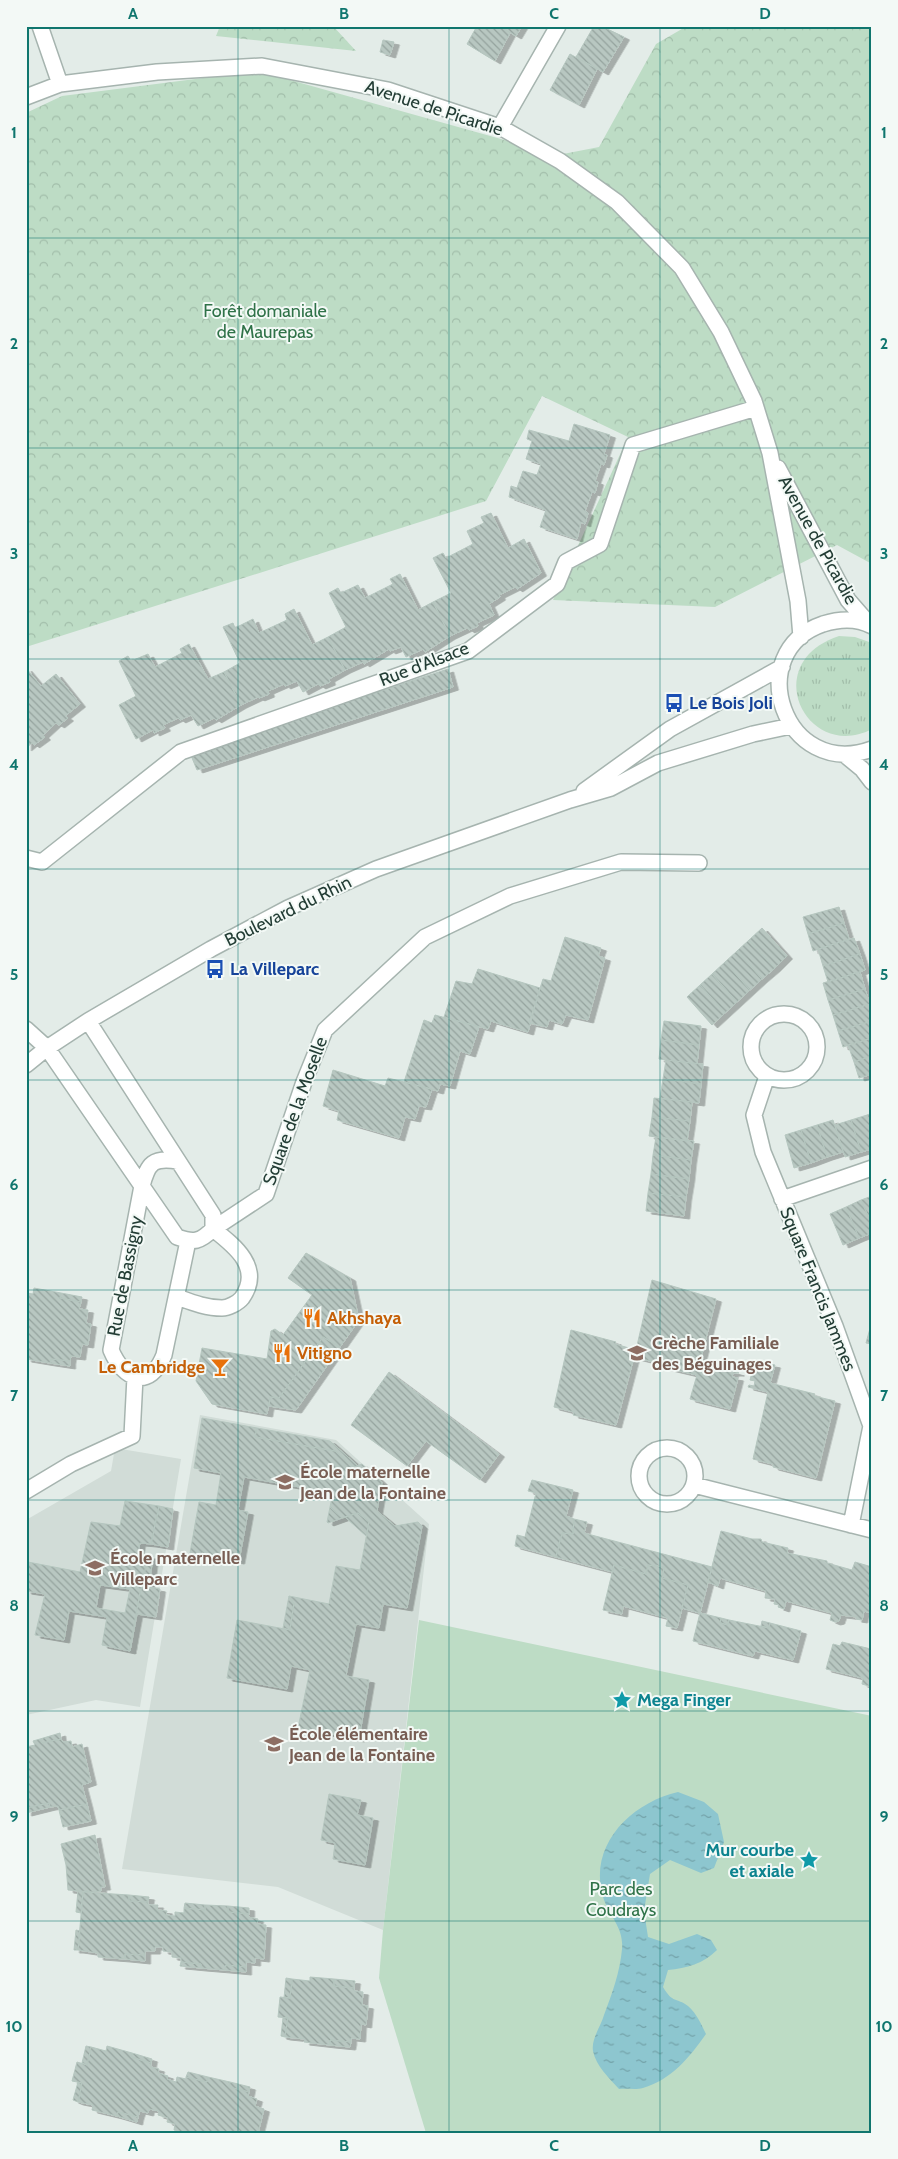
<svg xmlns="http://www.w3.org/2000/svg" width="898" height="2159" viewBox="0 0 898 2159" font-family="Cabin,sans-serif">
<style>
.built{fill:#d1dcd7}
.grass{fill:url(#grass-tufts)}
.forest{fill:url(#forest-crowns)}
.park{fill:#bddcc5}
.water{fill:url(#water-ripples)}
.building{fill:url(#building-back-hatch);stroke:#b5c6bf;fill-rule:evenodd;filter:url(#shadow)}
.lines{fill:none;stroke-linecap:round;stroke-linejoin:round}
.minor-casing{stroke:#a6b4af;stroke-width:18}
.minor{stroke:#fff;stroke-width:15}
.grid{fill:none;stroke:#0f766e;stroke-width:1;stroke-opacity:0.55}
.labels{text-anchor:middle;stroke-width:4;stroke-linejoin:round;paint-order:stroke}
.street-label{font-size:18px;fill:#233d35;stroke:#f3f9f6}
.park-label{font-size:18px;fill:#2f7248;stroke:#f3f9f6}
.transit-label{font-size:18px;font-weight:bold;fill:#164399;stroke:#f3f9f6;text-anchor:start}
.food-label{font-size:18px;font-weight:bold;fill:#c56008;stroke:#f3f9f6;text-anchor:start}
.education-label{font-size:18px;font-weight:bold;fill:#785e54;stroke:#f3f9f6;text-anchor:start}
.culture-label{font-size:18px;font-weight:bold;fill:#0d838f;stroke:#f3f9f6;text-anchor:start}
.neatline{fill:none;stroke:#0f766e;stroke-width:2}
.grid-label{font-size:16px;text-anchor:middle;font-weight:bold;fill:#0f766e}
</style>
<defs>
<pattern id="grass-tufts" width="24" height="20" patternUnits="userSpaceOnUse" patternTransform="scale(1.25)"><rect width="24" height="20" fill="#bddcc5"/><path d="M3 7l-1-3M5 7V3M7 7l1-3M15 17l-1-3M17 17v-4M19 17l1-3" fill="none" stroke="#a2beaa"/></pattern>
<pattern id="forest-crowns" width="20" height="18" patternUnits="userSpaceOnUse" patternTransform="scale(1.25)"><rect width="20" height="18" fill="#bddcc5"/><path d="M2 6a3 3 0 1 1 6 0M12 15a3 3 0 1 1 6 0" fill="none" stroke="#a2beaa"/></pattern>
<pattern id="water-ripples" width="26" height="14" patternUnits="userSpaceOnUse" patternTransform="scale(1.25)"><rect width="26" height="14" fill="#8dc6cf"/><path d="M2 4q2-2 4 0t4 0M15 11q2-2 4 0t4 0" fill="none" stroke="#73a2a9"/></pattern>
<pattern id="building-back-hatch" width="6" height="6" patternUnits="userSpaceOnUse" patternTransform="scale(1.25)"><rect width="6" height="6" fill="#b8c7c1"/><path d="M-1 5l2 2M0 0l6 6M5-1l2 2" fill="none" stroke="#95a39e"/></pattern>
<filter id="shadow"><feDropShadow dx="5.5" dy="3" stdDeviation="0" flood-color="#0004"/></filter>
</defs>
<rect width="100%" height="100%" fill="#e3ece8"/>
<!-- built -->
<path class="built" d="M200,1415L336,1440L429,1524L383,1930L278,1887L122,1869Z
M115,1448L181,1459L140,1707L96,1700L26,1715V1520L111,1471Z"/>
<!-- grass -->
<path class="grass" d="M839,636L855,637L872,643V729C807,763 757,663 839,636Z"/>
<!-- forest -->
<path class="forest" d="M220,26H333L356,51L216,36Z
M687,26H872V564L837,545L715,607L553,600L628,437L542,396L486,501L26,647V113L62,96L258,71L558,155L599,147L656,44Z"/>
<!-- park -->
<path class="park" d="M419,1620L872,1716V2133H426L379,1978L383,1930Z"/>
<!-- water -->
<path class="water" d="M678,1792L704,1802L718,1814L724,1842L714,1868L701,1873L670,1860L650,1874L644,1911L648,1937L669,1944L697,1934L711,1940L717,1950C703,1964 687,1968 668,1970L663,1987C673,2004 676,1997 688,2006C697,2014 701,2024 706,2034C690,2057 671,2080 643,2088C636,2090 626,2088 619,2089C609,2078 596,2066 593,2051C591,2039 601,2026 604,2015C612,1994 620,1972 622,1949C624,1929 611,1918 604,1900C586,1847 630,1803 678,1792Z"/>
<!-- building -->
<path class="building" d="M477,26H499L510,33L495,61L467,44Z
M499,26H522L516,36Z
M594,26H601L624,37L603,72L576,57Z
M383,40L394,42L390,55L380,52Z
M570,54L597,69L579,105L550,90Z
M574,424L610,435L604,454L607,455L604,465L601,464L595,481L598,482L595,493L592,492L585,511L588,513L585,524L581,522L577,539L540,527L546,510L509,497L511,486L517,488L523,471L537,475L541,464L526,459L532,441L527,439L529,430L569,441Z
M491,513L508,548L524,539L541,573L517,589L515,587L499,595L500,597L489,604L494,615L477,623L478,626L469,630L467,628L450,636L433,602L451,593L433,558L443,553L446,558L473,544L467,531L484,523L481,517Z
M400,574L418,610L433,602L450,636L425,652L423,649L406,657L401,647L390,651L389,649L364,664L363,662L345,670L328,637L346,627L329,593L338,588L341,593L358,585L365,598L393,584L390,579Z
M294,609L312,645L328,637L345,670L329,679L330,682L320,686L318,684L303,692L297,681L285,686L284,684L268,691L269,694L259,698L258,697L241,705L224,672L240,663L223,627L233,623L235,628L253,619L259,633L287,620L285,614Z
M189,644L208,679L224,672L241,705L216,720L214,718L198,726L191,715L180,720L178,718L163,725L165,728L154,733L153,730L136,739L119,705L136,696L119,661L128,656L131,661L148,654L155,667L182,653L180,649Z
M26,668L41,686L56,674L80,704L65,716L68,718L59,725L56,723L43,735L45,737L34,745L32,743L26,748Z
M448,669L453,687L197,770L190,753Z
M839,907L844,923L808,934L803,917Z
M844,923L849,939L813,951L808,934Z
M762,928L787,956L775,968L749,940Z
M565,937L601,948L598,956L605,958L588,1020L566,1015L562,1024L549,1020L547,1027L529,1023L543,979L551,981Z
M854,938L860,954L823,966L818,949Z
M749,940L775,968L762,979L737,951Z
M737,951L762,979L750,990L725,962Z
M860,954L865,970L828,982L823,966Z
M725,962L750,990L737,1002L712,974Z
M478,969L540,988L528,1032L491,1021L488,1029L444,1017L456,981L472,984Z
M860,972L865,989L828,1000L823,983Z
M712,974L737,1002L725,1013L700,985Z
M700,985L725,1013L712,1025L687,997Z
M865,989L870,1004L833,1015L828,1000Z
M870,1004L872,1021L838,1031L833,1015Z
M435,1015L479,1027L470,1054L460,1051L450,1086L440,1084L438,1091L404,1082L424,1020L432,1023Z
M664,1021L701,1026L699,1045L661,1040Z
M872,1021V1038L843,1047L838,1031Z
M872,1038V1056L854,1062L848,1045Z
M661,1040L699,1045L697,1064L659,1059Z
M872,1056V1074L859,1078L854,1062Z
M666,1060L703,1064L701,1084L663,1079Z
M333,1070L385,1086L388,1078L432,1089L426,1107L419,1106L415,1119L405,1117L399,1138L337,1120L339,1111L323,1106Z
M663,1079L701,1084L699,1103L660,1098Z
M654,1098L692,1102L690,1121L652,1117Z
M872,1113V1130L867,1115Z
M867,1115L872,1130V1149L861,1152L851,1120Z
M652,1117L690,1121L687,1141L649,1136Z
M833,1120L843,1152L827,1157L817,1125Z
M851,1120L861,1152L845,1157L835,1125Z
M817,1125L827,1157L811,1163L801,1130Z
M801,1130L811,1163L794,1168L785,1135Z
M656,1137L694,1141L691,1160L653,1155Z
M653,1155L691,1160L689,1179L651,1174Z
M651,1174L689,1179L686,1197L648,1193Z
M648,1193L686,1197L684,1216L646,1211Z
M872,1196V1225L861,1200Z
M861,1200L872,1225V1233L859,1238L846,1207Z
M846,1207L859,1238L843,1245L830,1214Z
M306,1253L350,1278L359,1320L340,1347L323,1337L279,1398L270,1397L267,1414L212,1404L196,1381L202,1348L267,1359L271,1331L275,1329L283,1335L312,1295L288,1278Z
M652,1280L716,1299L700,1362L739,1373H733L732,1377L738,1378L730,1409L690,1399L697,1375L663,1367L654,1364V1362L634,1357L616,1425L573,1415L574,1412L554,1407L571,1330L616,1342L615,1344L636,1350Z
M34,1288L61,1293L60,1298L81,1302L79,1309L88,1310L86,1323L91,1324L88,1345L82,1344L80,1357L71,1356L70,1361L51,1359L50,1363L26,1359V1293L33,1294Z
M61,1293L82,1297L81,1302L60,1298Z
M872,1321V1344L866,1343Z
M323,1337L340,1347L296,1410L269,1406L270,1397L279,1398Z
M51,1359L70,1361V1366L50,1363Z
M755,1361L775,1365L770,1383L815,1394L814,1396L835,1401L816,1478L773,1467V1464L753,1459L768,1392L748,1387L749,1385L754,1386L755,1381L750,1380Z
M389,1372L499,1454L480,1480L426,1441L407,1466L351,1425Z
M202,1418L257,1428L255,1437L335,1451L354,1467L362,1464L382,1482L377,1511L395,1526L418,1522L422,1526L407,1608L383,1604L379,1628L356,1624L346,1676L369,1680L359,1739L298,1728L310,1670L291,1666L287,1689L227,1678L237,1620L290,1630L294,1604L289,1596L329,1604L336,1566L360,1570L369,1522L358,1513L342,1518L330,1507L333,1493L244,1477L238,1510L248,1512L239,1561L190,1553L199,1502L216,1505L221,1473L194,1468Z
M257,1428L330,1441L358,1466L354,1467L335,1451L255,1437Z
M532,1480L573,1490L566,1516L574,1519L573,1534L562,1533L556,1557L515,1546L517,1535L525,1537L536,1493L528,1491Z
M125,1501L159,1506L151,1544L140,1543L138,1553L148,1556L137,1608L130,1651L102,1645L107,1617L69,1611L64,1640L35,1635L45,1594L26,1591L28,1562L80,1572L91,1522L120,1526ZM100,1585L130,1589L125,1613L96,1608Z
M159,1506L173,1509L168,1547L151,1544Z
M330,1507L342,1518L328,1523L327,1522Z
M358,1513L369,1522L366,1536L345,1517Z
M574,1519L587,1522L584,1533L712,1567L700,1613L682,1608L688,1585L662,1578L664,1567L648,1565L646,1574L614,1565L613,1572L556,1557L562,1533L573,1534Z
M721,1531L752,1539H761L762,1542L788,1548L787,1553L827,1561V1563L852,1570L855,1562L872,1567V1613L864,1611L862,1620L856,1619L857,1617L841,1615L839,1621L835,1622L830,1620L832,1613L786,1601L784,1609L778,1607L779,1605L774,1604L775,1599L765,1598L766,1591L720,1578L718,1586L708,1582Z
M148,1556H153L149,1587L160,1589L156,1617L137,1614L130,1651L137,1608Z
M614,1565L646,1574L648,1565L654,1566L656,1565L664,1568L662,1578L688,1585L677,1628L666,1626L668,1618L623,1606L622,1614L603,1610Z
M289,1596L294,1604L290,1630L283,1628Z
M700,1613L721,1618L720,1623L728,1625L729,1620L769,1628L770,1623L801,1631L793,1660L755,1651L753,1656L693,1641Z
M721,1618L729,1620L728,1625L720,1623Z
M762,1621L770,1623L769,1628L761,1626Z
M842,1642L871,1649L868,1661L872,1662V1687L862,1684L863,1678L826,1669L833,1644L840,1646Z
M60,1733L61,1739L42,1743L40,1739Z
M40,1739L42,1743L61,1739L63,1742L71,1741L72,1747L82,1744L91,1782L82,1785L87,1804L59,1810L58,1806L50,1807L49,1803L26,1808V1747L35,1745L33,1741Z
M329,1794L361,1800L357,1815L373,1818L365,1865L333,1859L335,1843L321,1840Z
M49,1803L50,1807L26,1813V1808Z
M87,1804L91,1821L63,1827L59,1810Z
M95,1835L105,1887H101V1891L93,1892L68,1890L66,1865L61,1844Z
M78,1891L83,1892L81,1913L76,1912Z
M83,1892L129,1895V1901L148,1902V1905H158L157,1910L167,1911L166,1915L175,1916V1912L184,1913V1908L205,1910V1905L228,1906V1912L249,1914L248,1917L258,1919L257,1924L266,1925L264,1959L255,1958V1963L246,1962V1967L226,1965L225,1970L201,1968V1964L181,1962V1958L172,1957V1952L163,1951V1947H155V1951H145V1955L125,1954V1959L98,1957V1953L78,1950Z
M129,1895L149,1897L148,1902L129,1901Z
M185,1903L205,1905V1910L184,1908Z
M228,1906L249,1908V1914L228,1912Z
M76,1930L80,1931L78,1950H74Z
M125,1954L145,1955V1961L125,1959Z
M181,1962L201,1964V1968L180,1966Z
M226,1965L246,1967V1972L225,1970Z
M310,1977L334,1979V1986L354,1988V1991L363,1992L362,2005L368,2006L366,2025L361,2024L360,2039L351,2038V2042L330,2040V2045L304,2042L305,2039L285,2037L288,2018L278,2017L280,1997L290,1998L292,1979L310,1981Z
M286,1978L292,1979L290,1998H284Z
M334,1979L355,1981L354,1988L334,1986Z
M283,2018H288L285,2037L281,2036Z
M330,2040L351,2042L350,2047L330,2045Z
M86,2046L91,2047L87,2065L82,2063Z
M107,2046L132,2053L131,2057L151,2063V2067L159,2069L158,2073L168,2076L167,2079L176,2082L177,2077L186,2079V2077L207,2082L208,2077L230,2082L229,2087L249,2092L248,2096L257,2099L255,2106L264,2109L258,2133H187L174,2130L175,2124L167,2122L168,2118L158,2115L159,2111L149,2109L148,2113L140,2111L138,2117L118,2112L117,2116L92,2110L93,2105L78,2102L82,2083L72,2081L77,2062L87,2065L91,2047L106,2051Z
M132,2053L152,2059L151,2063L131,2057Z
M188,2072L208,2077L207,2082L186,2077Z
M78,2082L82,2083L78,2102L73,2100Z
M230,2082L250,2087L249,2092L229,2087Z
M118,2112L138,2117L137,2122L117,2116Z"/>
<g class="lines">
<!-- minor casing -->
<g class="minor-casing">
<path id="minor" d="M40,26L60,84
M26,97L60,84L157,72L262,66L388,90L500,127L560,161L617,202L682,268L721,332L754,401L770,453L798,601L801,637
M500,127L558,26
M778,468L848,600L869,624
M872,626C857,618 839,619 823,624C741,652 784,781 872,749
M845,755L862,769L872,782
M584,791L670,729L782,667
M26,858L42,862L181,752L468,651L557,584L566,562L600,544L633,445L756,408
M751 1047a33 33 0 1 1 66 0a33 33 0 1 1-66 0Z
M26,1029L47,1048L177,1237C194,1243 200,1242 213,1229V1215L88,1021
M26,1065L47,1048L88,1021L211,949L288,908L376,869L570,800L611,788L658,763L753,734L791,726
M767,1076L754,1115L763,1152L835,1326L871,1426L851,1525
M178,1161C153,1157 148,1163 142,1186L111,1350C124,1381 150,1390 164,1355L188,1241
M782,1199L872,1168
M177,1297C191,1302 206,1308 222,1308C228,1308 238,1303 242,1298C263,1268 235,1246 213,1229L266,1194L304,1082L325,1030L425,937L510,896L621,862L699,863
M639 1476a28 28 0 1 1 56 0a28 28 0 1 1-56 0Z
M694,1485L872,1530
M26,1491L71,1464L132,1436L135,1377"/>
</g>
<!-- minor -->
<use href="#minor" class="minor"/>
</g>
<!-- grid -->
<path class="grid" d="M238,26V2133M449,26V2133M660,26V2133M26,238H872M26,448H872M26,659H872M26,869H872M26,1080H872M26,1290H872M26,1500H872M26,1711H872M26,1921H872"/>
<!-- icons -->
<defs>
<g id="bus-bare" transform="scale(1.5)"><path d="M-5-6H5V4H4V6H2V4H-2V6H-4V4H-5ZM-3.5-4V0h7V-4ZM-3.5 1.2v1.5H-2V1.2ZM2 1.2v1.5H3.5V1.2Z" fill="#1a4fb4" stroke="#f3f9f6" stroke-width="2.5" paint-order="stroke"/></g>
<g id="restaurant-bare" transform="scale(1.5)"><path d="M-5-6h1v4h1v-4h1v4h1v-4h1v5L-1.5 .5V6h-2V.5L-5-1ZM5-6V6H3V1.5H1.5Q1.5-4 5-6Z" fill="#e8710a" stroke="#f3f9f6" stroke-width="2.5" paint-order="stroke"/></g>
<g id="school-bare" transform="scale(1.5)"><path d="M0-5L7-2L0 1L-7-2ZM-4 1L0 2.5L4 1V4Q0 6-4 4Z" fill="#8d6e63" stroke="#f3f9f6" stroke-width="2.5" paint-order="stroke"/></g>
<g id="bar-bare" transform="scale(1.5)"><path d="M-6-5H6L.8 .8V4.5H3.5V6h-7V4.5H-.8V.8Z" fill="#e8710a" stroke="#f3f9f6" stroke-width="2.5" paint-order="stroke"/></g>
<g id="sight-bare" transform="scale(1.5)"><path d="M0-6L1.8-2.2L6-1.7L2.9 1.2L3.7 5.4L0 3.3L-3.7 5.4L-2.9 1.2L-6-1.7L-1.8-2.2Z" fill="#0f9aa8" stroke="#f3f9f6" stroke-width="2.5" paint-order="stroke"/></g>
</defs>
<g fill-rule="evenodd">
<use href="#bus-bare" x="674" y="703"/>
<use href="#bus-bare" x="215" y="969"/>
<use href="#restaurant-bare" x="312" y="1318"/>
<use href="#restaurant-bare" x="282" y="1353"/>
<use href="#school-bare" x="637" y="1353"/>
<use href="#bar-bare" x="220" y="1367"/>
<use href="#school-bare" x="285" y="1482"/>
<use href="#school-bare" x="95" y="1568"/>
<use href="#sight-bare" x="622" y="1700"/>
<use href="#school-bare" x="274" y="1744"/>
<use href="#sight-bare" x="809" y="1860"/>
</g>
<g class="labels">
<!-- street labels -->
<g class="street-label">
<text transform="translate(434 108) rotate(18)" y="6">Avenue de Picardie</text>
<text transform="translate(818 540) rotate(61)" y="6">Avenue de Picardie</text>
<text transform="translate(424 664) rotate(-21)" y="6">Rue d'Alsace</text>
<text transform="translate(288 911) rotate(-26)" y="6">Boulevard du Rhin</text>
<text transform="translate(295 1111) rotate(-70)" y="6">Square de la Moselle</text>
<text transform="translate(125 1276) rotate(-79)" y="6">Rue de Bassigny</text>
<text transform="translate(818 1289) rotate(68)" y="6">Square Francis Jammes</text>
</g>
<!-- park labels -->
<g class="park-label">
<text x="265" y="317">Forêt domaniale<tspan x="265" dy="21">de Maurepas</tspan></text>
<text x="621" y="1895">Parc des<tspan x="621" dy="21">Coudrays</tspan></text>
</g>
<!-- transit labels -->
<g class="transit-label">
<text x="689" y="709">Le Bois Joli</text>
<text x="230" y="975">La Villeparc</text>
</g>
<!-- food labels -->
<g class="food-label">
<text x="327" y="1324">Akhshaya</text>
<text x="297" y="1359">Vitigno</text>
<text x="205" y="1373" text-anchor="end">Le Cambridge</text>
</g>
<!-- education labels -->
<g class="education-label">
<text x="652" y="1349">Crèche Familiale<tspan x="652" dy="21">des Béguinages</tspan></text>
<text x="300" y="1478">École maternelle<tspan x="300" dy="21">Jean de la Fontaine</tspan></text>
<text x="110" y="1564">École maternelle<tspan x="110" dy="21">Villeparc</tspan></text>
<text x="289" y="1740">École élémentaire<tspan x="289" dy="21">Jean de la Fontaine</tspan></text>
</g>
<!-- culture labels -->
<g class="culture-label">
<text x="637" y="1706">Mega Finger</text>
<text x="794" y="1856" text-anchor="end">Mur courbe<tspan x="794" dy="21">et axiale</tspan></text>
</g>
</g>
<!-- border -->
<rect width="898" height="2159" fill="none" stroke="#f3f9f6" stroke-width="55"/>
<rect x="28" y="28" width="842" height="2104" class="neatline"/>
<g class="grid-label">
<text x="133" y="19">A</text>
<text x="344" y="19">B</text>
<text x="554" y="19">C</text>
<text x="765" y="19">D</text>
<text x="14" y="138">1</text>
<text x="884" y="138">1</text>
<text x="14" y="349">2</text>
<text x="884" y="349">2</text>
<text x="14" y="559">3</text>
<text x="884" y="559">3</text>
<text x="14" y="770">4</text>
<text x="884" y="770">4</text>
<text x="14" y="980">5</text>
<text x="884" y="980">5</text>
<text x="14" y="1190">6</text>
<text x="884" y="1190">6</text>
<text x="14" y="1401">7</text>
<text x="884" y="1401">7</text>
<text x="14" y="1611">8</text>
<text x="884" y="1611">8</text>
<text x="14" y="1822">9</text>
<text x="884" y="1822">9</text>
<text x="14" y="2032">10</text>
<text x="884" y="2032">10</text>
<text x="133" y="2151">A</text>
<text x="344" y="2151">B</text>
<text x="554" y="2151">C</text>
<text x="765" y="2151">D</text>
</g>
</svg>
